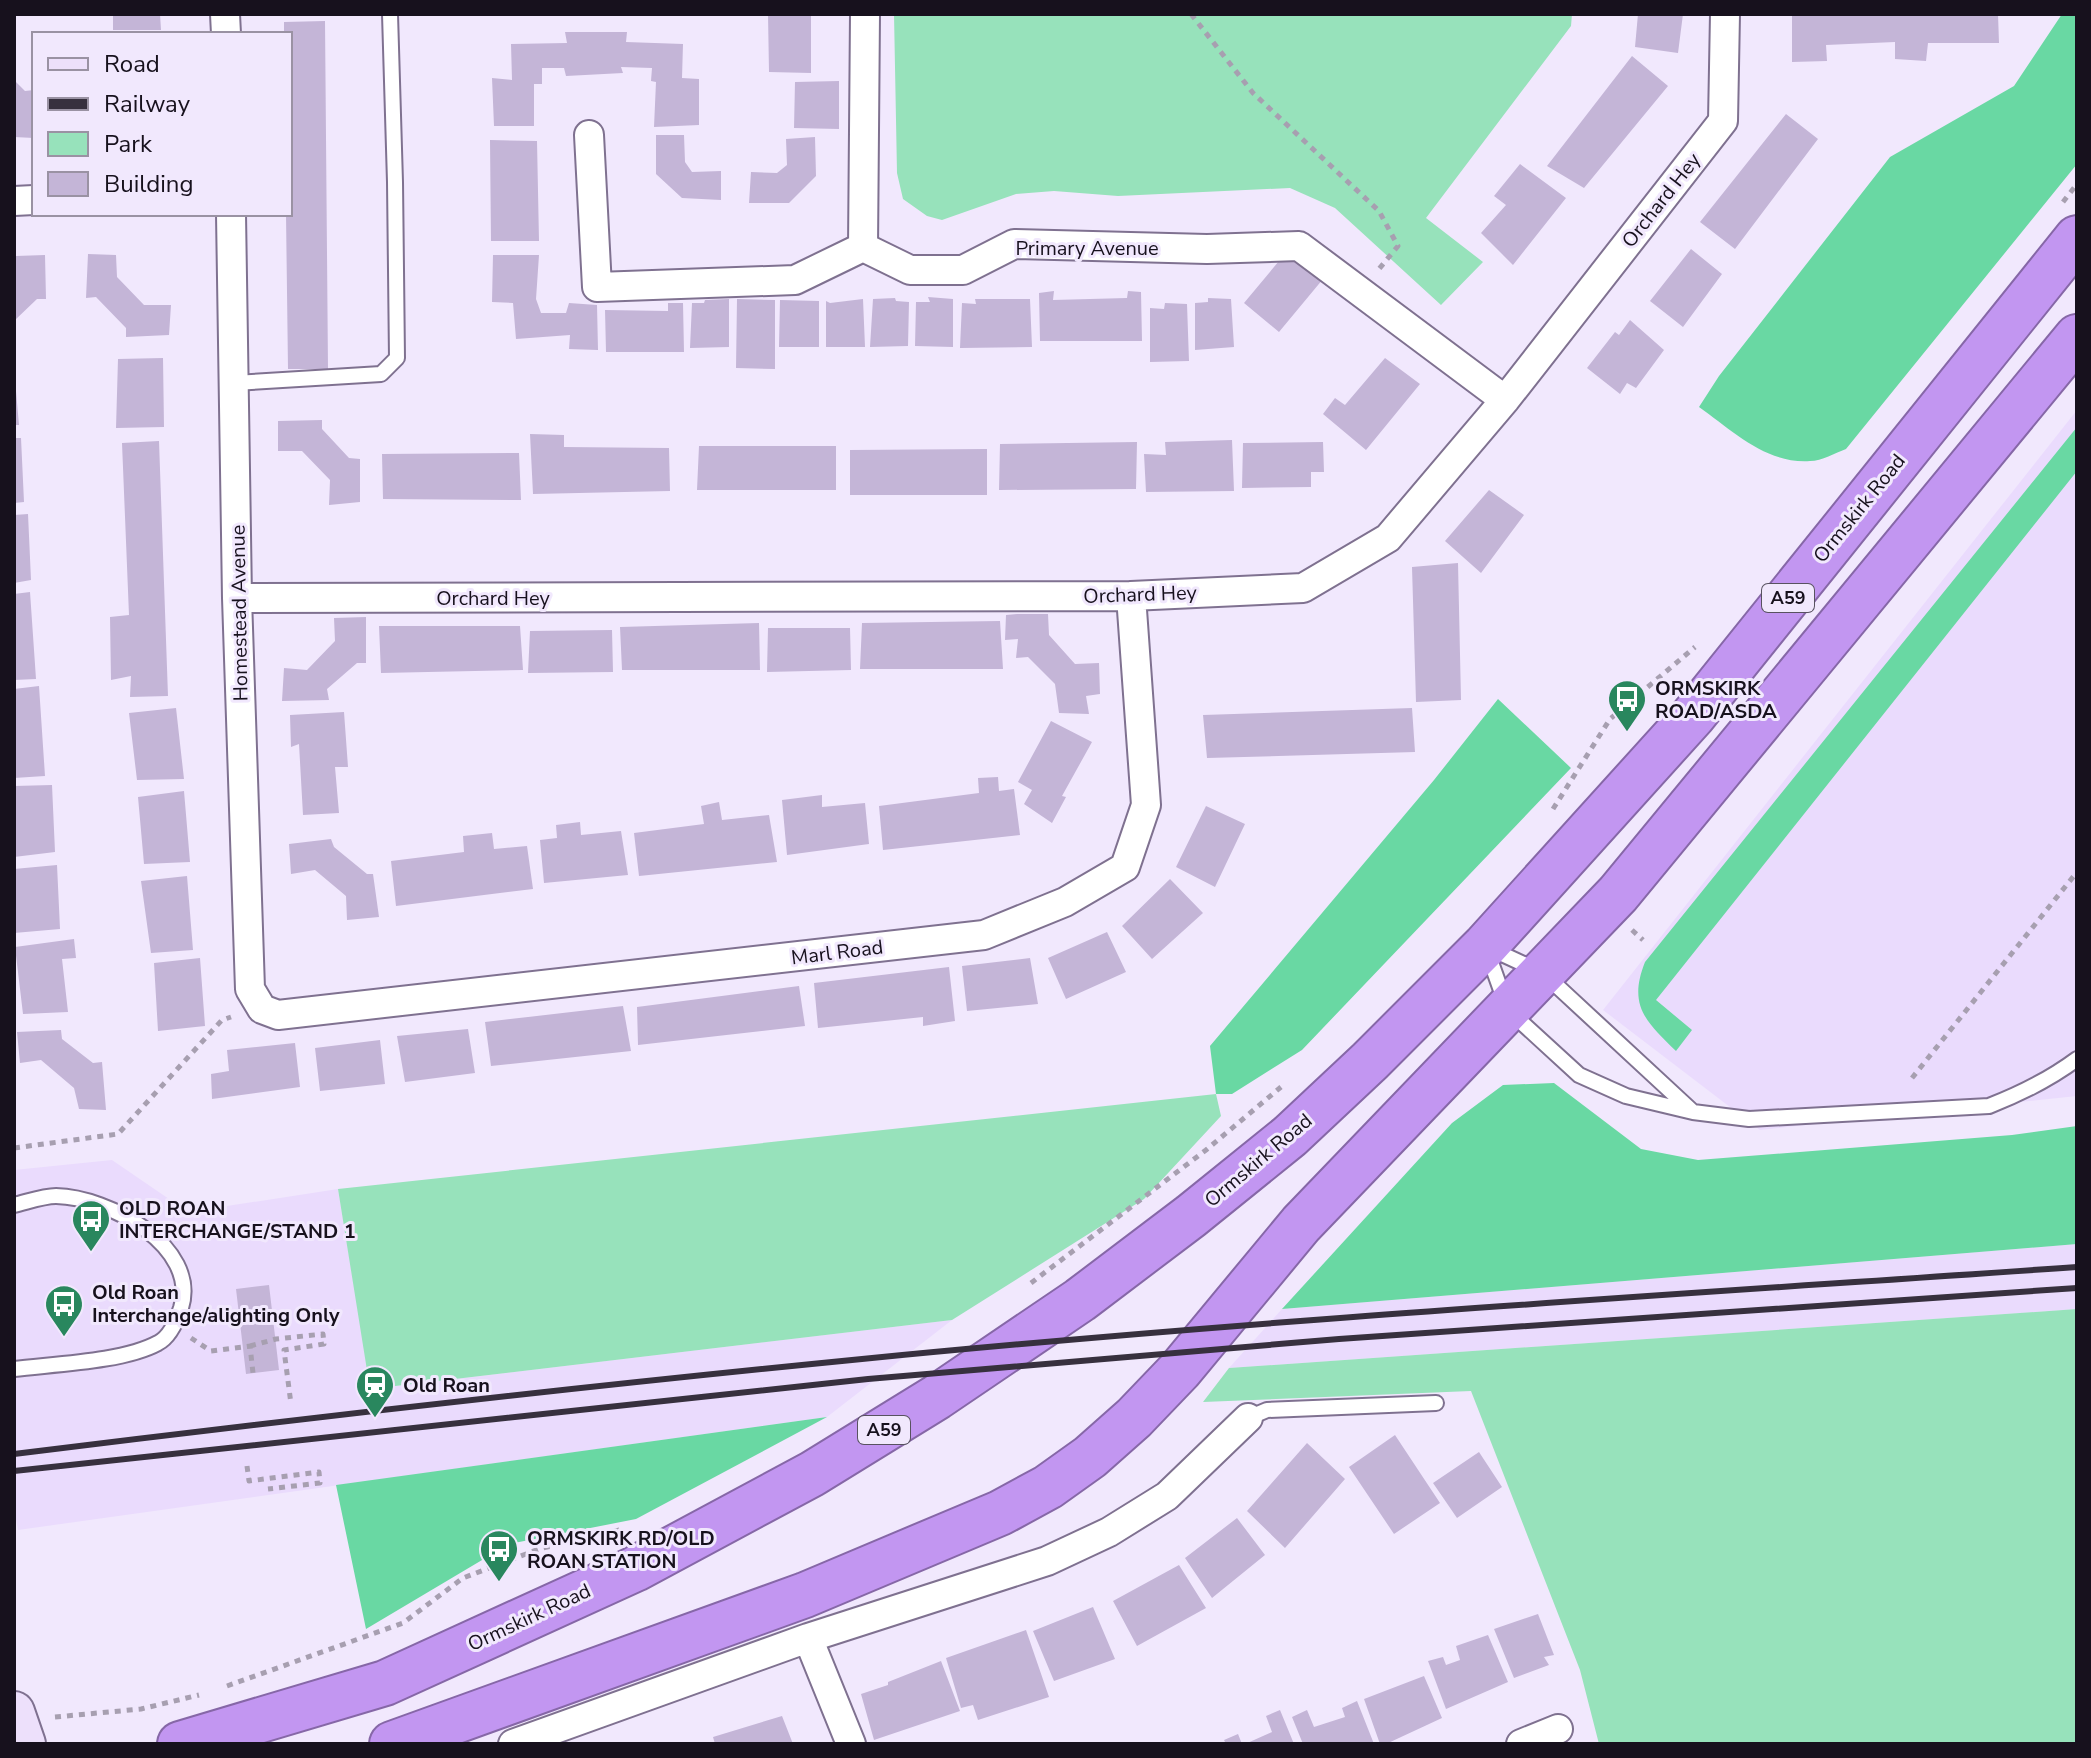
<svg xmlns="http://www.w3.org/2000/svg" width="2091" height="1758" viewBox="0 0 2091 1758" font-family="'Nunito Sans',sans-serif">
<style>
.built{fill:#eadbfd}
.green{fill:#97e2bb}
.forest{fill:#69d8a3}
.building{fill:#c4b5d7}
.lines{fill:none;stroke-linecap:round;stroke-linejoin:round}
.lane-casing{stroke:#7f7190;stroke-width:18}
.street-casing{stroke:#7f7190;stroke-width:32}
.secondary-casing{stroke:#7f7190;stroke-width:44}
.highway-casing{stroke:#8667a7;stroke-width:48}
.path{stroke:#a79fb0;stroke-width:5;stroke-dasharray:6 6;stroke-linecap:butt}
.lane{stroke:#fff;stroke-width:14}
.street{stroke:#fff;stroke-width:28}
.secondary{stroke:#ede0fb;stroke-width:40}
.highway{stroke:#c296f1;stroke-width:44}
.rail{stroke:#37303e;stroke-width:6}
.labels{text-anchor:middle;stroke-width:6;stroke-linejoin:round;paint-order:stroke}
.shield{fill:#f1e8fd;stroke:#585260;stroke-width:2}
.shield-label{font-size:18px;font-weight:bold;fill:#17111d}
.street-label{font-size:20px;fill:#17111d;stroke:#f1e8fd}
.poi-label{font-size:20px;font-weight:bold;fill:#17111d;stroke:#f1e8fd;text-anchor:start}
</style>
<rect width="100%" height="100%" fill="#f1e8fd"/>
<!-- built -->
<path class="built" d="M2077,410V1096L1760,1130L1603,1010Z
M112,1160L188,1212L338,1189L371,1389L952,1320L827,1417L18,1530L14,1509V1170Z
M2077,1244V1309L1229,1368L1282,1309Z"/>
<!-- green -->
<path class="green" d="M894,14H1572L1571,26L1426,218L1483,262L1441,305L1335,208L1290,188L1118,196L1054,191L1016,194L942,220L927,216L903,199L897,173Z
M1216,1094L1221,1116L1144,1199L952,1320L370,1389L338,1189Z
M2077,1309V1744H1599L1580,1670L1471,1391L1203,1402L1229,1368Z"/>
<!-- forest -->
<path class="forest" d="M2062,14H2077V164L1846,449C1835,453 1822,461 1810,461C1766,464 1733,431 1699,407L1719,376L1890,157L2014,86Z
M2077,427V471L1656,1000L1692,1030L1676,1051C1645,1021 1628,1005 1645,962Z
M1498,699L1571,768L1302,1050L1232,1094H1216L1210,1046L1434,780Z
M1554,1083L1641,1149L1698,1160L2012,1135L2077,1126V1244L1282,1309L1452,1123L1503,1085Z
M827,1417L636,1519L509,1544L366,1629L336,1485Z"/>
<!-- building -->
<path class="building" d="M113,14H160L161,30H113Z
M768,14H811V73L769,72Z
M1638,14H1683L1678,53L1635,47Z
M1792,14H1998L1999,43H1928L1926,61L1895,59V42L1826,45L1827,61L1792,62Z
M325,21L328,369H288L286,214H290V34H284V22Z
M565,32H627L626,42L683,44L682,78L699,79V125L654,127L656,82L651,81L652,68L621,67L623,73L566,76L564,68H542V84H534V126H494L492,78L512,80L511,44L567,43Z
M1632,56L1668,86L1584,188L1547,166Z
M14,80L25,91L34,90V138L14,137Z
M839,81V129L794,128L795,82Z
M1786,114L1818,139L1735,249L1700,222Z
M656,135H684L685,162L692,172L721,171V200L682,198L656,174Z
M815,137L816,176L789,203H749L751,172L777,173L787,165L786,139Z
M490,140L537,141L539,241H491Z
M1520,164L1566,198L1513,265L1481,233L1506,205L1494,196Z
M1289,249L1323,279L1279,332L1244,303Z
M1691,249L1722,274L1683,327L1650,301Z
M88,254L116,255L117,277L144,305H171L169,335L126,337V328L96,297L86,298Z
M45,255L46,299H37L14,321L16,256Z
M493,255H539L536,299L541,313H566L569,303L597,305L598,350L569,349L570,335L516,339L513,303L492,302Z
M1054,291L1053,300L1127,298L1128,291L1141,292L1142,341H1040L1039,293Z
M928,297L953,299V347L915,346L916,302H930Z
M895,298L896,301L909,302L908,346L870,347L873,299Z
M1208,298L1231,299L1234,347L1195,350V303L1208,302Z
M729,299V347L690,348L692,303H704L705,300Z
M737,299L775,300V369L736,368Z
M863,299L865,347H826V301L830,303Z
M975,299H1030L1032,347L960,348L962,303L976,304Z
M780,300L819,301V347H779Z
M668,303H683L684,352H606L605,310L668,311Z
M1165,303L1187,304L1189,361L1150,362V308L1164,309Z
M1630,320L1664,350L1636,388L1627,383L1620,394L1587,368L1615,332L1619,335Z
M163,358L164,427L116,428L118,359Z
M1385,358L1420,384L1366,450L1323,414L1335,398L1345,405Z
M14,391H16L19,425H14Z
M322,420V429L349,458L360,459V502L329,505L330,480L302,451H278V421Z
M530,434L564,435V447L669,448L670,491L533,494Z
M14,438H21L24,502L14,503Z
M1232,440L1234,491L1146,492L1144,454L1166,455L1165,442Z
M159,441L168,696L130,697L131,676L111,680L110,617L129,615L122,443Z
M1137,442L1136,489L999,490L1000,444Z
M1323,442L1324,472H1311V487L1242,488L1243,443Z
M699,446H836V490H697Z
M987,449V495H850V450Z
M519,453L521,500L383,499L382,454Z
M1489,490L1524,515L1481,573L1445,541Z
M28,514L31,580L14,583V515Z
M1458,563L1461,700L1416,702L1412,567Z
M30,592L36,679L14,680V594Z
M1017,614H1048L1049,635L1075,664L1099,663L1100,694L1086,696L1089,714L1059,713L1055,684L1028,657L1016,658L1018,639L1005,640L1006,615Z
M366,617V663H357L327,689L329,700L282,701L284,668L307,670L335,641L334,618Z
M1000,621L1003,669H860L862,623Z
M759,623L760,670H622L620,627Z
M379,626H520L523,670L381,673Z
M768,628H850L851,670L767,672Z
M612,630L613,672L528,673L530,631Z
M39,686L45,776L14,778V689Z
M176,708L184,779L137,780L129,713Z
M1412,708L1415,752L1207,758L1203,715Z
M344,712L348,767H335L339,813L303,815L299,744L291,747L290,715Z
M1051,721L1092,742L1062,796L1066,797L1052,823L1024,804L1032,790L1018,782Z
M998,777L999,791L1014,789L1020,835L883,850L879,806L979,793L978,778Z
M52,785L55,852L14,857V786Z
M184,791L190,862L144,864L138,797Z
M822,795V807L865,803L869,844L787,855L782,800Z
M719,802L722,820L769,815L777,862L639,876L634,833L704,824L701,806Z
M1206,806L1245,824L1215,887L1176,867Z
M580,822L581,835L621,831L628,875L544,883L540,840L557,838L556,825Z
M492,833L494,849L527,846L533,889L396,906L391,861L464,852L463,836Z
M331,839L334,847L367,874H373L379,917L347,920L346,896L315,870L291,874L289,844Z
M57,865L60,929L14,933V869Z
M187,876L193,950L151,953L141,881Z
M1170,879L1203,913L1152,959L1122,926Z
M1107,932L1126,972L1066,999L1048,958Z
M74,939L76,958L62,959L68,1012L23,1014L15,947Z
M200,958L205,1026L158,1031L154,963Z
M1030,958L1038,1004L967,1011L962,966Z
M949,967L955,1021L923,1026V1017L818,1028L814,983Z
M799,986L805,1026L638,1045L637,1007Z
M623,1006L631,1051L491,1066L485,1022Z
M468,1029L475,1073L405,1082L397,1036Z
M61,1030L62,1039L93,1063L102,1062L106,1110L79,1109L74,1088L41,1060L20,1063L17,1032Z
M380,1040L385,1084L320,1091L315,1048Z
M295,1043L300,1087L212,1099L211,1074L229,1071L227,1050Z
M269,1285L279,1370L246,1374L236,1289Z
M1395,1435L1440,1503L1394,1534L1349,1467Z
M1307,1443L1345,1479L1285,1548L1247,1511Z
M1479,1452L1502,1487L1457,1518L1433,1483Z
M1237,1518L1265,1555L1212,1598L1185,1558Z
M1179,1565L1206,1608L1137,1646L1113,1601Z
M1093,1607L1115,1659L1054,1681L1033,1631Z
M1538,1614L1554,1655L1544,1657L1549,1665L1514,1678L1494,1629Z
M1026,1630L1049,1697L978,1720L973,1705L961,1708L946,1658Z
M1488,1635L1508,1682L1446,1709L1428,1661L1443,1657L1446,1665L1460,1660L1456,1646Z
M941,1661L960,1711L874,1740L861,1694L888,1685V1682Z
M1424,1676L1442,1718L1386,1744H1380L1364,1699Z
M1357,1701L1374,1744H1303L1292,1717L1307,1710L1314,1727L1345,1717L1342,1708Z
M1280,1710L1294,1744H1245L1272,1732L1266,1716Z
M782,1716L793,1744H715L713,1737Z
M1238,1734L1242,1744H1226L1224,1740Z"/>
<g class="lines">
<!-- lane casing -->
<g class="lane-casing">
<path id="lane" d="M234,383L381,374L397,358L395,182L390,14
M1489,948L1543,973L1692,1111
M1487,951L1508,1010L1579,1075L1626,1096L1693,1112L1749,1119L1989,1106C2020,1094 2050,1079 2077,1059
M14,1205C27,1202 43,1196 56,1196C108,1197 200,1246 181,1308C177,1320 170,1337 158,1343C123,1362 55,1364 14,1369
M1248,1418L1267,1410L1436,1403"/>
</g>
<!-- street casing -->
<g class="street-casing">
<path id="street" d="M225,14L226,34
M865,14L863,247L910,270H963L1014,244L1207,249L1299,246L1505,400
M589,135L597,287L795,280L863,247
M14,201L34,200
M231,214L237,598L250,989L262,1009L278,1015L984,935L1065,902L1125,867L1146,805L1131,596
M237,598L1131,596L1303,588L1388,538L1505,400L1723,121L1725,14
M808,1638L851,1744
M513,1744L808,1638L1047,1561L1109,1532L1167,1496L1248,1418
M1521,1744L1558,1729"/>
</g>
<!-- secondary casing -->
<g class="secondary-casing">
<path id="secondary" d="M14,1712L25,1744"/>
</g>
<!-- highway casing -->
<g class="highway-casing">
<path id="highway" d="M180,1744L385,1683L635,1569L812,1474L937,1397L1080,1300L1191,1216L1290,1136L1370,1061L1485,946L1693,716L2077,238
M392,1744L805,1595L1000,1513L1048,1487L1090,1457L1134,1418L1180,1370L1301,1224L1618,894L2077,337"/>
</g>
<!-- path -->
<path class="path" d="M1191,14L1253,93L1379,211L1398,246L1379,269
M2063,202L2077,184
M1553,809L1610,719L1695,647
M1632,930L1643,940
M1912,1078L2077,872
M14,1148L118,1134L222,1020L231,1017
M1031,1283L1206,1150L1281,1087
M191,1338L211,1351L250,1346L253,1373
M250,1346L276,1339L323,1334L324,1344L284,1350L291,1404
M247,1466L249,1481L319,1472L320,1483L268,1489
M227,1686L403,1623L463,1578L539,1549L624,1529
M55,1717L141,1709L199,1695"/>
<!-- lane -->
<use href="#lane" class="lane"/>
<!-- street -->
<use href="#street" class="street"/>
<!-- secondary -->
<use href="#secondary" class="secondary"/>
<!-- highway -->
<use href="#highway" class="highway"/>
<!-- rail -->
<path class="rail" d="M14,1454C296,1419 579,1387 862,1359C1266,1319 1672,1295 2077,1267
M14,1471L868,1379L1339,1339L2077,1288"/>
</g>
<!-- icons -->
<defs>
<g id="bus-pin" transform="scale(2)"><path d="M0 17L-7.5 6A9.5 9.5 0 1 1 7.5 6Z" fill="#29875e" stroke="#f1e8fd"/><path d="M-5-6H5V4H4V6H2V4H-2V6H-4V4H-5ZM-3.5-4V0h7V-4ZM-3.5 1.2v1.5H-2V1.2ZM2 1.2v1.5H3.5V1.2Z" fill="#fff"/></g>
<g id="station-pin" transform="scale(2)"><path d="M0 17L-7.5 6A9.5 9.5 0 1 1 7.5 6Z" fill="#29875e" stroke="#f1e8fd"/><path d="M-3-6H3Q5-6 5-4V2Q5 4 3 4L4.5 6H3L1.5 4h-3L-3 6H-4.5L-3 4Q-5 4-5 2V-4Q-5-6-3-6ZM-3.5-4v3h7v-3ZM-3.5 1v1.5H-2V1ZM2 1v1.5H3.5V1Z" fill="#fff"/></g>
</defs>
<g fill-rule="evenodd">
<use href="#bus-pin" x="1627" y="699"/>
<use href="#bus-pin" x="91" y="1219"/>
<use href="#bus-pin" x="64" y="1304"/>
<use href="#station-pin" x="375" y="1385"/>
<use href="#bus-pin" x="499" y="1549"/>
</g>
<g class="labels">
<!-- shield labels -->
<g class="shield">
<rect x="1762" y="584" width="52" height="28" rx="6"/>
<rect x="858" y="1416" width="52" height="28" rx="6"/>
</g>
<g class="shield-label">
<text x="1788" y="604">A59</text>
<text x="884" y="1436">A59</text>
</g>
<!-- street labels -->
<g class="street-label">
<text transform="translate(1661 200) rotate(-52)" y="7">Orchard Hey</text>
<text x="1087" y="255">Primary Avenue</text>
<text transform="translate(1859 508) rotate(-51)" y="7">Ormskirk Road</text>
<text transform="translate(1140 594) rotate(-2)" y="7">Orchard Hey</text>
<text x="493" y="605">Orchard Hey</text>
<text transform="translate(239 613) rotate(-91)" y="7">Homestead Avenue</text>
<text transform="translate(837 952) rotate(-7)" y="7">Marl Road</text>
<text transform="translate(1258 1160) rotate(-40)" y="7">Ormskirk Road</text>
<text transform="translate(529 1617) rotate(-25)" y="7">Ormskirk Road</text>
</g>
<!-- poi labels -->
<g class="poi-label">
<text x="1655" y="695">ORMSKIRK<tspan x="1655" dy="23">ROAD/ASDA</tspan></text>
<text x="119" y="1215">OLD ROAN<tspan x="119" dy="23">INTERCHANGE/STAND 1</tspan></text>
<text x="92" y="1299">Old Roan<tspan x="92" dy="23">Interchange/alighting Only</tspan></text>
<text x="403" y="1392">Old Roan</text>
<text x="527" y="1545">ORMSKIRK RD/OLD<tspan x="527" dy="23">ROAN STATION</tspan></text>
</g>
</g>
<!-- border -->
<rect width="2091" height="1758" fill="none" stroke="#17111d" stroke-width="32"/>
<!-- legend -->
<rect x="32" y="32" width="260" height="184" fill="#f1e8fd" stroke="#9a92a3" stroke-width="2"/>
<rect x="48" y="58" width="40" height="12" fill="#ede0fb" stroke="#9a92a3" stroke-width="2"/>
<text x="104" y="72" font-size="24" fill="#17111d">Road</text>
<rect x="48" y="98" width="40" height="12" fill="#37303e" stroke="#9a92a3" stroke-width="2"/>
<text x="104" y="112" font-size="24" fill="#17111d">Railway</text>
<rect x="48" y="132" width="40" height="24" fill="#97e2bb" stroke="#9a92a3" stroke-width="2"/>
<text x="104" y="152" font-size="24" fill="#17111d">Park</text>
<rect x="48" y="172" width="40" height="24" fill="#c4b5d7" stroke="#9a92a3" stroke-width="2"/>
<text x="104" y="192" font-size="24" fill="#17111d">Building</text>
</svg>
